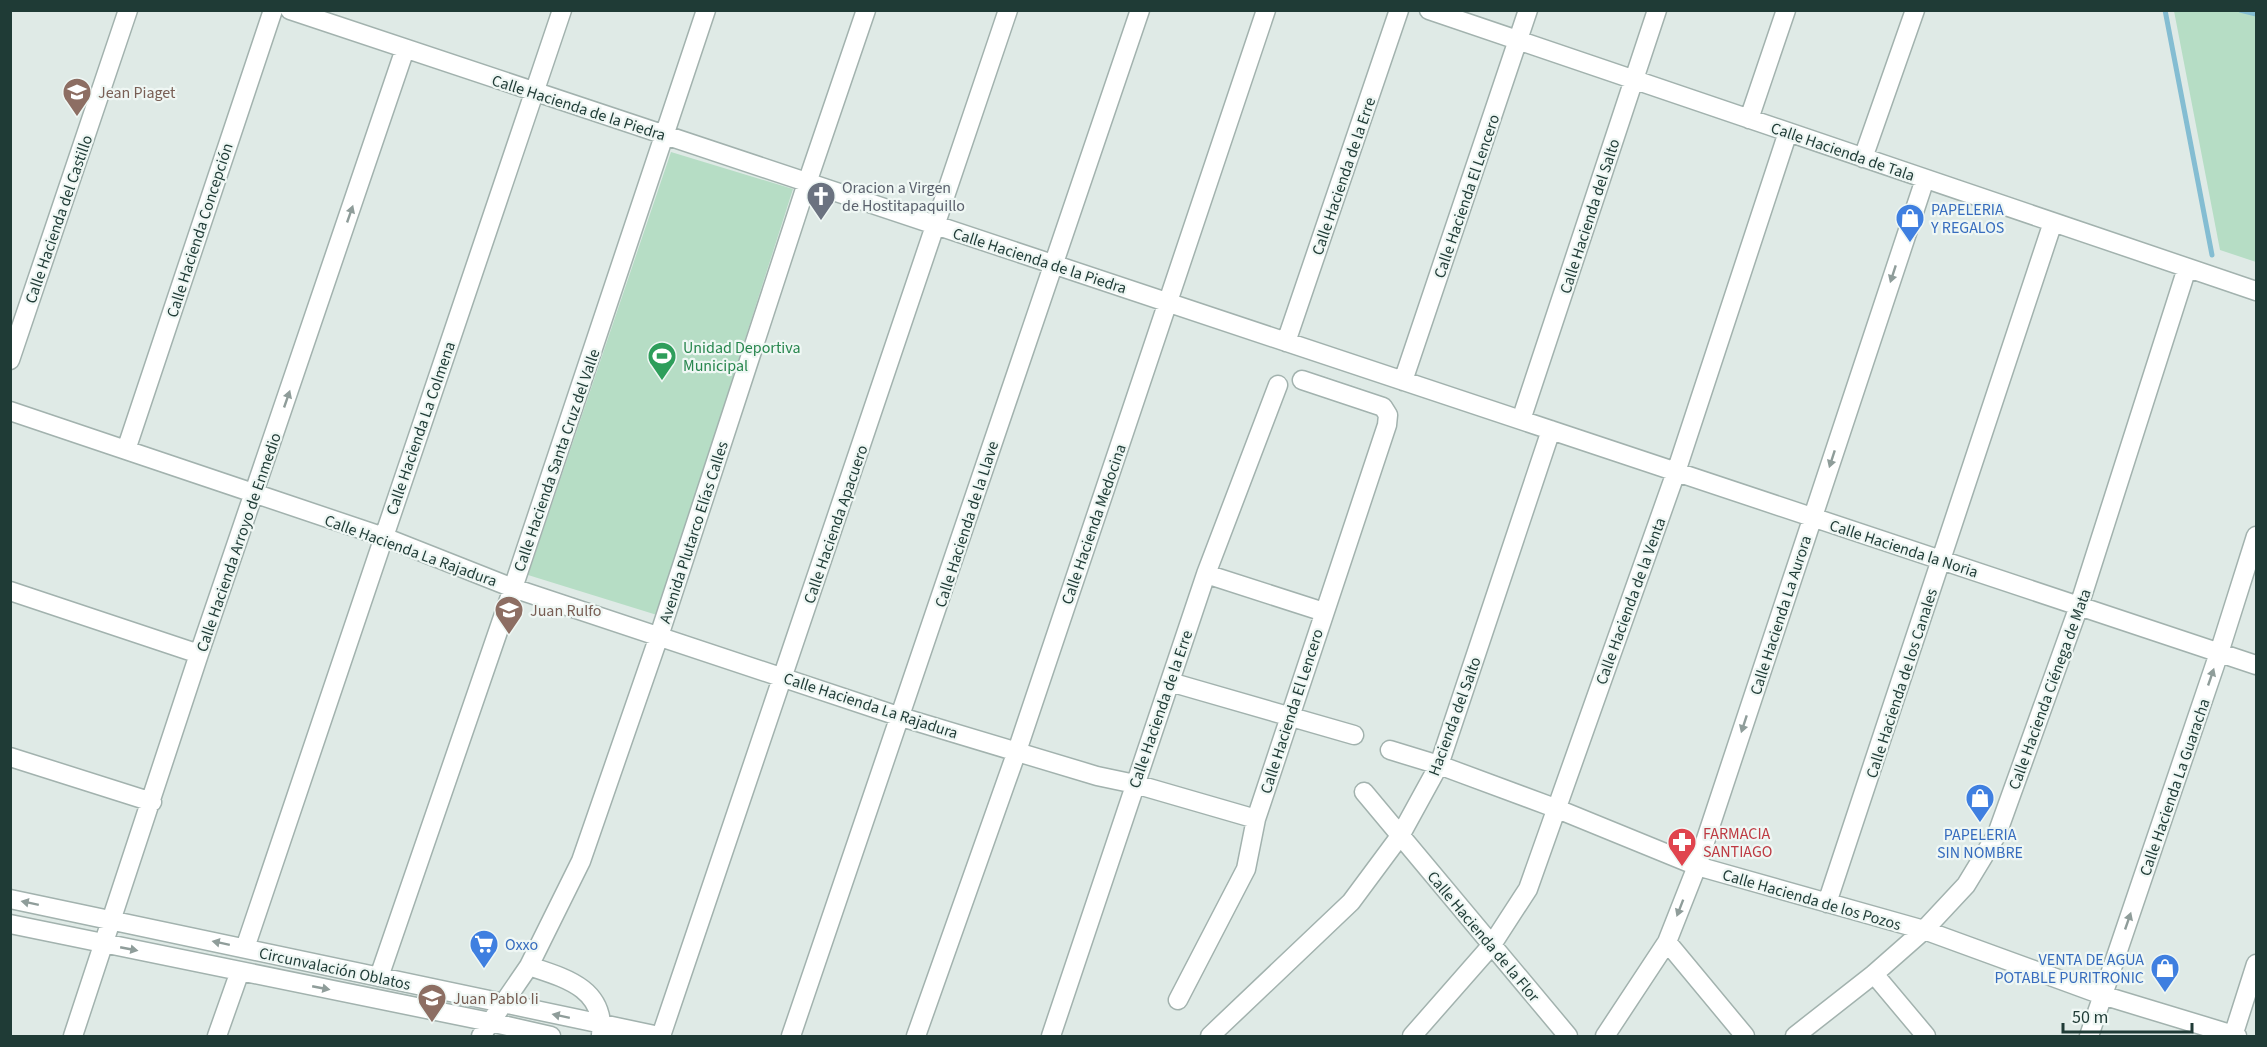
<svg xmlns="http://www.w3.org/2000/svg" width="2267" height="1047" viewBox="0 0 2267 1047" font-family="'Source Sans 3',sans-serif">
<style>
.green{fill:#b6ddc5}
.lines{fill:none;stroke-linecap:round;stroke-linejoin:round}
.stream{stroke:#84bdd2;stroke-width:5}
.minor-casing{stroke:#a2b2ae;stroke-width:21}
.minor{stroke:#fff;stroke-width:18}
.oneway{fill:#8f9d9a}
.labels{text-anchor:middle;stroke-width:4.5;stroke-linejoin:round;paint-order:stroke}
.education-label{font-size:16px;fill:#785e54;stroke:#eff7f4;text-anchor:start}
.street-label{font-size:16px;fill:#1f3b36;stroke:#eff7f4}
.worship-label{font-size:16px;fill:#5b616d;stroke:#eff7f4;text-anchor:start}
.shop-label{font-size:16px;fill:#366cbe;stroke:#eff7f4;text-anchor:start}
.leisure-label{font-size:16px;fill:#27864d;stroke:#eff7f4;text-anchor:start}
.health-label{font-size:16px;fill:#be3a42;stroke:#eff7f4;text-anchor:start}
</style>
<rect width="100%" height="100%" fill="#dfeae6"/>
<!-- green -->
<path class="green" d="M2174,11H2256V262L2220,250Z
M671,152L793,189L657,615L528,575Z"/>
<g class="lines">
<!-- stream -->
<path class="stream" d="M2165,10L2212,255
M2240,10L2256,14"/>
<!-- minor casing -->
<g class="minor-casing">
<path id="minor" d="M290,10L2256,665
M1429,10L2256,291
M1749,119L1786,10
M1863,158L1915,10
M1286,342L1399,10
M10,360L128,10
M1403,381L1528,10
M10,411L384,537L513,588L901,717L1097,776L1135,784L1256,819
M1521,420L1657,10
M126,450L273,10
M1206,574L1324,612
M10,591L199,654
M1170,682L1354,735
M1390,750L1439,765L1555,808L1697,866L1924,930L2102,995L2237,1036
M10,757L152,802
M1364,792L1568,1036
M10,899L659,1036
M1827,903L2053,222
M10,924L490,1022L551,1036
M1667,942L1745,1036
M245,948L562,10
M529,966C565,978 605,988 601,1035
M1874,974L1926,1036
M379,977L513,588L706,10
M1178,1000L1246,869L1256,819L1387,425L1388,415L1383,407L1302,380
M73,1036L199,654L405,49
M217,1036L240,971
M481,1036L529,966L581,861L659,636L807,183L866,10
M661,1036L1008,10
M791,1036L1140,10
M916,1036L1017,751L1266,10
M1051,1036L1206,574L1278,385
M1210,1036L1351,902L1400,836L1439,765L1551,430
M1412,1036L1491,946L1528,889L1676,472L1788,132
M1605,1036L1667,942L1697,866L1925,179
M1795,1036L1874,974L1924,930L1966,885L1997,834L2079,606L2187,268
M2089,1036L2219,653L2256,536
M2233,1036L2256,964"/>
</g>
<!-- minor -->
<use href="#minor" class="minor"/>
</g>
<!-- one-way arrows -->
<defs><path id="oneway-solid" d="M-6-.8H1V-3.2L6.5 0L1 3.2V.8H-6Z" transform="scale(1.5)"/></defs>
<g class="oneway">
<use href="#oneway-solid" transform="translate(350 214) rotate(-71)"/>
<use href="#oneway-solid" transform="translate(1893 274) rotate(108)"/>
<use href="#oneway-solid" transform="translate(287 399) rotate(-71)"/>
<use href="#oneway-solid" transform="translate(1832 459) rotate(108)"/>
<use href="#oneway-solid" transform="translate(2211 677) rotate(-71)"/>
<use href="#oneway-solid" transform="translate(1744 724) rotate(108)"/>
<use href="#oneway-solid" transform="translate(30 903) rotate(-168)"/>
<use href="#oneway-solid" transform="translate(1680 908) rotate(111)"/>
<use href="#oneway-solid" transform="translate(2128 921) rotate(-71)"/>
<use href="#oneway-solid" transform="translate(221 943) rotate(-168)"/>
<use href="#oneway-solid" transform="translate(129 949) rotate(11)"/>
<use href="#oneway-solid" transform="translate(321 988) rotate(11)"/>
<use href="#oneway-solid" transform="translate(561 1016) rotate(-168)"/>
</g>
<!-- icons -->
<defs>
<g id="school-pin" transform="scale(1.5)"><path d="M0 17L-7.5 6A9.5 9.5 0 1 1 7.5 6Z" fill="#8d6e63" stroke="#eff7f4"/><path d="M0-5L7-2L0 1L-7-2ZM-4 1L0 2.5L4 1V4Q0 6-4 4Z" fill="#fff"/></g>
<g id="church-pin" transform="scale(1.5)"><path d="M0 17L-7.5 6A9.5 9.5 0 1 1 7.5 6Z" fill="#6b7280" stroke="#eff7f4"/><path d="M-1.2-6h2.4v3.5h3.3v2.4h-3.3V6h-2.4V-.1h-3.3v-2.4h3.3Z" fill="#fff"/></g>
<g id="shop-pin" transform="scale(1.5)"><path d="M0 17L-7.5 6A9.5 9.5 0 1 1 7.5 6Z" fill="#3f7fe0" stroke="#eff7f4"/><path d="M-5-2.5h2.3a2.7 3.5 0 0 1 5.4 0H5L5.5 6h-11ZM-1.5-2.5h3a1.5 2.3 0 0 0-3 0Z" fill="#fff"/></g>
<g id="stadium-pin" transform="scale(1.5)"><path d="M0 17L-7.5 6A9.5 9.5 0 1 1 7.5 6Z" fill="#2e9e5b" stroke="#eff7f4"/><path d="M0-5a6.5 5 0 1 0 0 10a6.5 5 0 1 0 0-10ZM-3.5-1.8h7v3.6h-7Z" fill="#fff"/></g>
<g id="pharmacy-pin" transform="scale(1.5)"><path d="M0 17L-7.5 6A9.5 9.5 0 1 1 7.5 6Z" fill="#e0444e" stroke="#eff7f4"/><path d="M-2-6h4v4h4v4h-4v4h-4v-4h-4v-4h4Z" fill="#fff"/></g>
<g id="supermarket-pin" transform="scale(1.5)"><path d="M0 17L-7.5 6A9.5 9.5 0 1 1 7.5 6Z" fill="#3f7fe0" stroke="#eff7f4"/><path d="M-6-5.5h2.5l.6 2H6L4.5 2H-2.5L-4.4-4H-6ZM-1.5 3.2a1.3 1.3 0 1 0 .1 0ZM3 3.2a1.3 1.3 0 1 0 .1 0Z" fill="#fff"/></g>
</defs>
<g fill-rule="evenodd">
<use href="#school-pin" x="77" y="92"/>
<use href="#church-pin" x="821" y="196"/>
<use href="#shop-pin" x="1910" y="218"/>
<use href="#stadium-pin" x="662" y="356"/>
<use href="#school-pin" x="509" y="610"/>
<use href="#shop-pin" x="1980" y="798"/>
<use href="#pharmacy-pin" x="1682" y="842"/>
<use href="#supermarket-pin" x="484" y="944"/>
<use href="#shop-pin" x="2165" y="968"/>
<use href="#school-pin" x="432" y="998"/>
</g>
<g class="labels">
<!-- education labels -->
<g class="education-label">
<text x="98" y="98">Jean Piaget</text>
<text x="530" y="616">Juan Rulfo</text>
<text x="453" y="1004">Juan Pablo Ii</text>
</g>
<!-- street labels -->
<g class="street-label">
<text transform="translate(579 107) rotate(18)" y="6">Calle Hacienda de la Piedra</text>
<text transform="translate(1843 151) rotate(19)" y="6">Calle Hacienda de Tala</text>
<text transform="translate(1343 176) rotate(-71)" y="6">Calle Hacienda de la Erre</text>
<text transform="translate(1466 196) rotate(-71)" y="6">Calle Hacienda El Lencero</text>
<text transform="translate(1589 216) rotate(-72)" y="6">Calle Hacienda del Salto</text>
<text transform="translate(58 219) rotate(-71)" y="6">Calle Hacienda del Castillo</text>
<text transform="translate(199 230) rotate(-72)" y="6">Calle Hacienda Concepción</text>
<text transform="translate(1040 260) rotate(18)" y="6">Calle Hacienda de la Piedra</text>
<text transform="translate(420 428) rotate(-71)" y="6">Calle Hacienda La Colmena</text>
<text transform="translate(556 460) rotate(-71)" y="6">Calle Hacienda Santa Cruz del Valle</text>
<text transform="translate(835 524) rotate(-71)" y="6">Calle Hacienda Apacuero</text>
<text transform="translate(966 524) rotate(-72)" y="6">Calle Hacienda de la Llave</text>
<text transform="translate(1093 524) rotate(-71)" y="6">Calle Hacienda Medocina</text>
<text transform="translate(693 532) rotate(-72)" y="6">Avenida Plutarco Elías Calles</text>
<text transform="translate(238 542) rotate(-71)" y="6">Calle Hacienda Arroyo de Enmedio</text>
<text transform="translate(1904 548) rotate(18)" y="6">Calle Hacienda la Noria</text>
<text transform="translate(411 550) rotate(20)" y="6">Calle Hacienda La Rajadura</text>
<text transform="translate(1630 601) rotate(-70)" y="6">Calle Hacienda de la Venta</text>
<text transform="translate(1780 615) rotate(-72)" y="6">Calle Hacienda La Aurora</text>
<text transform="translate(1901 683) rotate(-72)" y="6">Calle Hacienda de los Canales</text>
<text transform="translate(2049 689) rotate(-70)" y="6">Calle Hacienda Ciénega de Mata</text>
<text transform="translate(871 705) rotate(18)" y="6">Calle Hacienda La Rajadura</text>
<text transform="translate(1160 709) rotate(-71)" y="6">Calle Hacienda de la Erre</text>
<text transform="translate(1291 711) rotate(-72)" y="6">Calle Hacienda El Lencero</text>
<text transform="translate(1454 716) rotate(-70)" y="6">Hacienda del Salto</text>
<text transform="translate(2174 787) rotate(-71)" y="6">Calle Hacienda La Guaracha</text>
<text transform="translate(1812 899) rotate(16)" y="6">Calle Hacienda de los Pozos</text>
<text transform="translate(1484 936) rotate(50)" y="6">Calle Hacienda de la Flor</text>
<text transform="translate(335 968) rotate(12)" y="6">Circunvalación Oblatos</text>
</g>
<!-- worship labels -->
<g class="worship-label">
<text x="842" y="193">Oracion a Virgen<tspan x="842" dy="18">de Hostitapaquillo</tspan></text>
</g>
<!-- shop labels -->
<g class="shop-label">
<text x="1931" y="215">PAPELERIA<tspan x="1931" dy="18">Y REGALOS</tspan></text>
<text x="1980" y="840" text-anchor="middle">PAPELERIA<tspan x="1980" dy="18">SIN NOMBRE</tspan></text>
<text x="505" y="950">Oxxo</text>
<text x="2144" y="965" text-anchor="end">VENTA DE AGUA<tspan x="2144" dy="18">POTABLE PURITRONIC</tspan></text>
</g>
<!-- leisure labels -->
<g class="leisure-label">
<text x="683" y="353">Unidad Deportiva<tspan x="683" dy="18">Municipal</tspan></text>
</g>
<!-- health labels -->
<g class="health-label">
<text x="1703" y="839">FARMACIA<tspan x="1703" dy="18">SANTIAGO</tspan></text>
</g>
</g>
<!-- border -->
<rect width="2267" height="1047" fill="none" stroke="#1f3b36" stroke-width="24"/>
<!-- scale -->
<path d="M2063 1023v9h129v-9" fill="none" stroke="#1f3b36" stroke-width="3"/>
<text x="2072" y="1023" font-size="18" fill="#1f3b36" stroke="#eff7f4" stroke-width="4.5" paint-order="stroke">50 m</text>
</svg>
